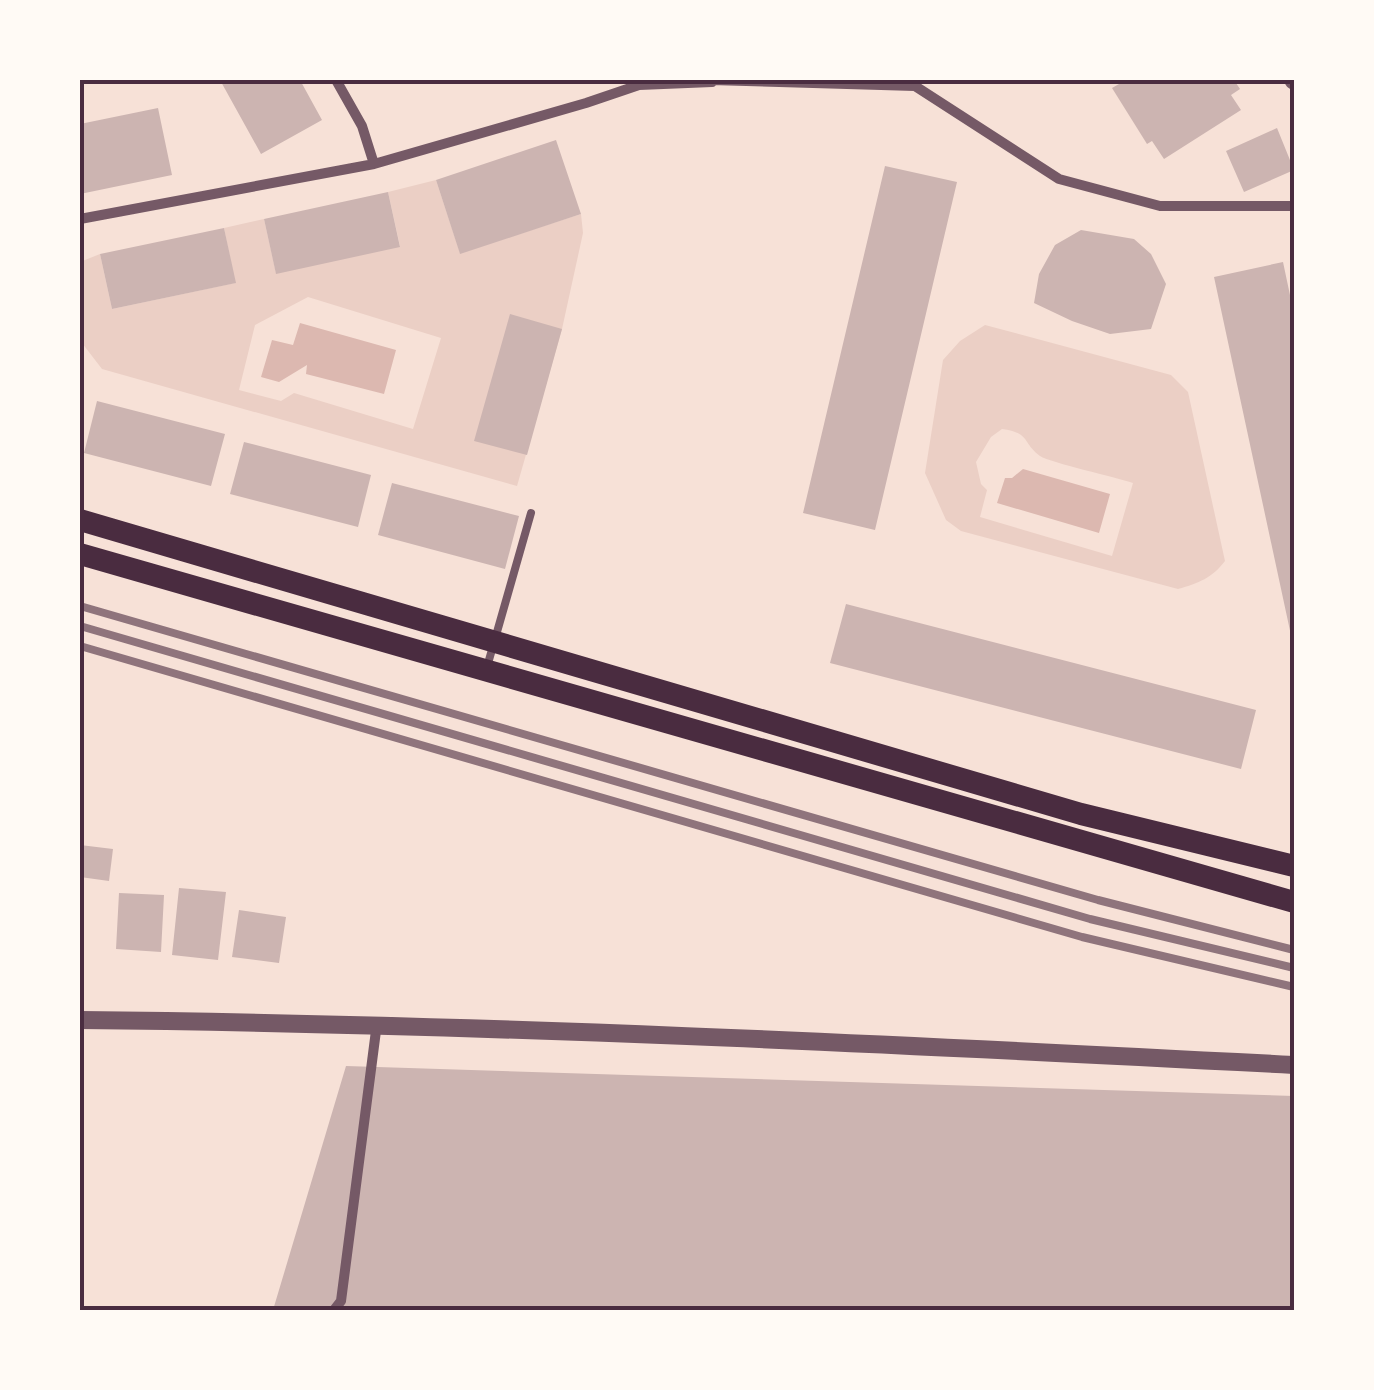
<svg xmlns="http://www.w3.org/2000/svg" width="1374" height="1390" viewBox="0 0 1374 1390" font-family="'PT Serif',serif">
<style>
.green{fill:#ebcfc5;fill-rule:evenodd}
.water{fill:#dcb8b0}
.building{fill:#ccb4b1}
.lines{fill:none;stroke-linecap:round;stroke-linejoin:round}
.service{stroke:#755966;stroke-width:8}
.minor{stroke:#755966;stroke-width:10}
.tertiary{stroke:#755966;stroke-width:18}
.primary{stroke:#4a2c40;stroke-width:22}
.rail{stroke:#8f747c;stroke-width:8}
.neatline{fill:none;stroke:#4a2c40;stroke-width:4}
</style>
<rect width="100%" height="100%" fill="#f7e1d7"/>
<!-- green -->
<path class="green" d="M436,180L460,253L581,214L583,233L562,329L517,486L102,369L82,343L80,262L100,254L112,309L235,283L224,228L264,219L276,273L400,246L388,192ZM308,297L441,338L413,429L294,393L281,401L239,390L255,325Z
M985,325L1171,375L1188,392L1225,561C1212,578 1199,583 1178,589L961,531L946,520L925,473L943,360L960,341ZM1002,429C1031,433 1022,443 1040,456C1051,463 1116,477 1133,483L1112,556L980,517L987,490L981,484L976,462L991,437Z"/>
<!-- water -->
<path class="water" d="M300,323L396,350L384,394L306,374L307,365L279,382L261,377L272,340L293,345Z
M1023,469L1110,494L1099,533L997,503L1005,478H1012Z"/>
<!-- building -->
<path class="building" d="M220,80H300L322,120L261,154Z
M1117,80H1234L1240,89L1231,95L1241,110L1164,159L1152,141L1147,144L1112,88L1119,84Z
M158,108L172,175L80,194V124Z
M1277,128L1294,170L1244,192L1226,151Z
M556,140L581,214L460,254L436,180Z
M885,166L957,182L875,530L803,513Z
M388,192L400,247L276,274L264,219Z
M224,228L236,283L112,309L100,254Z
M1081,230L1134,239L1151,254L1166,284L1151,329L1110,334L1072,321L1034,303L1039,274L1055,245Z
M1283,262L1294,314L1292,640L1214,277Z
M510,314L562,329L527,455L474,441Z
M97,401L225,434L211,486L84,453Z
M244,442L371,475L358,527L230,494Z
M392,483L519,516L505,569L378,535Z
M846,604L1256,710L1241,769L830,663Z
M80,845L113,849L109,881L80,877Z
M179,888L226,892L218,960L172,955Z
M119,893L164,895L161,952L116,949Z
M239,910L286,917L279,963L232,957Z
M346,1066L1294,1096V1310H273Z"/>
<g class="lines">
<!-- service -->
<path class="service" d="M487,667L531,513"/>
<!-- minor -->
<path class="minor" d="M336,80L362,126L374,164
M711,80L915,86L1059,179L1160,206H1294
M80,219L374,164L586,103L639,85L712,82
M334,1310L341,1301L377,1023"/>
<!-- tertiary -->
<path class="tertiary" d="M1293,80L1294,81
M80,1020C485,1024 889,1044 1294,1065"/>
<!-- primary -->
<path class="primary" d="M80,520L1081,814L1294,866
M80,554L1294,902"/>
<!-- rail -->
<path class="rail" d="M80,606L1098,900L1294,950
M80,626L1090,919L1294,968
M80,646L1082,937L1294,987"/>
</g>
<!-- border -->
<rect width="1374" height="1390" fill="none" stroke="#fffaf5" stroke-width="165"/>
<rect x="82" y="82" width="1210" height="1226" class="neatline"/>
</svg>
